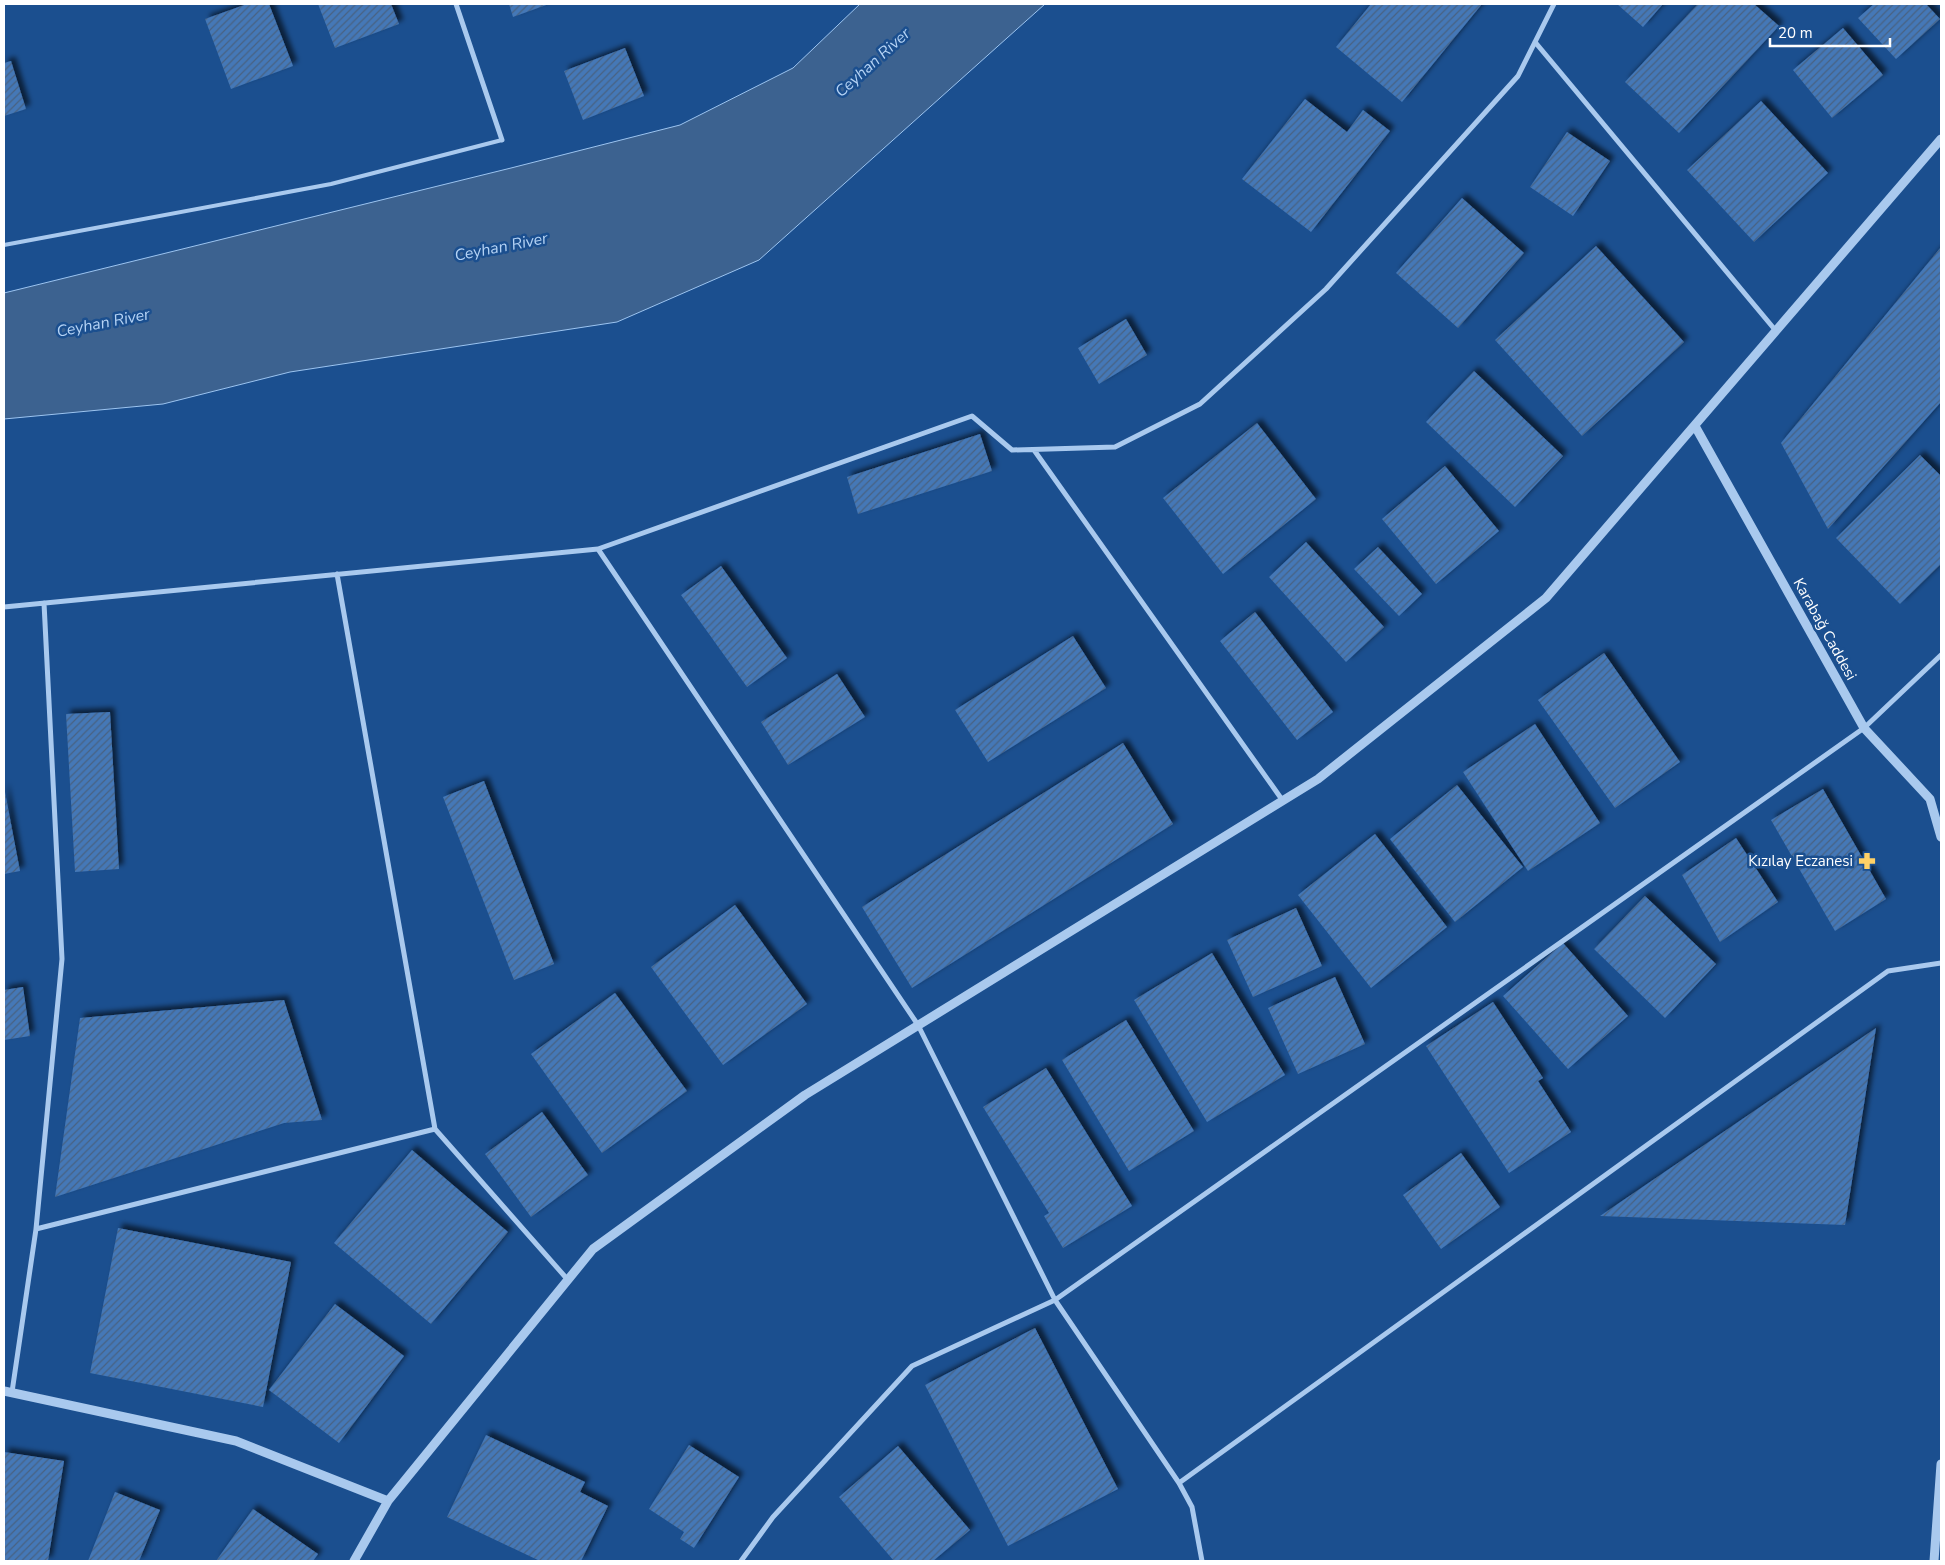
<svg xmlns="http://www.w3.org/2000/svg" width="1945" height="1565" viewBox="0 0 1945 1565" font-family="'Nunito Sans',sans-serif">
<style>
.water{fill:#3c6290;stroke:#9cc4f0}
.building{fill:url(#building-hatch);filter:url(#shadow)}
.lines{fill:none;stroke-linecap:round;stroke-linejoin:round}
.service{stroke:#a9c9ee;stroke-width:4}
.minor{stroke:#a9c9ee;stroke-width:5}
.tertiary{stroke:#a9c9ee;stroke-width:9}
.labels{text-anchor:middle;stroke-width:5;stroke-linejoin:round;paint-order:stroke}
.street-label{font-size:15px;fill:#fff;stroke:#1b4f8f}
.poi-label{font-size:15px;fill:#fff;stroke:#1b4f8f;text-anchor:end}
.water-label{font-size:16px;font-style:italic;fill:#b5d3f5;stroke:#1b4f8f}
</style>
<defs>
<pattern id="building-hatch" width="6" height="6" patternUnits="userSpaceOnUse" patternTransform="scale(1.25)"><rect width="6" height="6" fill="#4478b7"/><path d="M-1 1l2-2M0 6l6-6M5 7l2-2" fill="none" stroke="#486282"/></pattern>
<filter id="shadow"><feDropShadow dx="4.5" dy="-4.5" stdDeviation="2.5" flood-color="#0009"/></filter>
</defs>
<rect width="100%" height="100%" fill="#1b4f8f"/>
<!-- water -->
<path class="water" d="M860,4H1045L759,260L617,322L290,372L163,404L4,419V293L511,168L680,125L793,68Z"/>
<!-- building -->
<path class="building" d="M247,4H269L293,66L231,89L205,19Z
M318,4H391L399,24L335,48Z
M509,4H549L513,17Z
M1371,4H1482L1402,102L1336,47Z
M1617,4H1663L1643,27Z
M1698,4H1754L1779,26L1679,133L1625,82Z
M1874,4H1926L1940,19L1896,59L1858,18Z
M1843,28L1883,75L1832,118L1793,70Z
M625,48L644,96L583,120L564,71Z
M11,61L26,109L4,116V63Z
M1305,99L1347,132L1363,110L1390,131L1311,232L1242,179Z
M1761,101L1828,173L1754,242L1687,170Z
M1567,132L1610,161L1573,216L1530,187Z
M1462,198L1524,253L1458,328L1396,273Z
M1596,246L1684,342L1582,436L1495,340Z
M1941,247V402L1828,529L1781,443Z
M1126,319L1147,355L1099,384L1078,348Z
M1474,371L1563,456L1515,507L1426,422Z
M1257,423L1316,499L1223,574L1163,498Z
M980,434L992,471L858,514L847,477Z
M1920,455L1941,476V564L1900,604L1836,538Z
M1445,466L1499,531L1436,584L1382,519Z
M1306,542L1384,627L1346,662L1269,577Z
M1378,547L1422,594L1399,616L1354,569Z
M721,566L787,658L747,687L681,595Z
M1255,612L1333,712L1297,740L1220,641Z
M1073,636L1106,688L988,762L955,710Z
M1604,653L1680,762L1615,808L1538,700Z
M837,674L865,717L788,765L761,722Z
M110,712L119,869L75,872L66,714Z
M1535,724L1600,823L1528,871L1463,772Z
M1123,743L1173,824L912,988L862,907Z
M484,781L554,964L514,980L443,797Z
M1457,785L1523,867L1455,922L1390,839Z
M4,787L20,871L4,874Z
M1823,789L1886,899L1835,931L1771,820Z
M1375,834L1447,927L1371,988L1298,895Z
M1736,838L1778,902L1720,942L1682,875Z
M1645,896L1716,964L1665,1018L1594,949Z
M735,905L807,1004L723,1065L651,967Z
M1296,908L1322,966L1253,997L1227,940Z
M1563,943L1628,1016L1568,1069L1503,996Z
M1212,953L1285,1075L1207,1122L1134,1000Z
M1335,977L1365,1044L1298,1074L1268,1008Z
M23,987L30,1036L4,1040V990Z
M615,993L687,1091L602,1153L531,1054Z
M284,1000L322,1120L284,1123L55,1197L80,1018Z
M1493,1002L1543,1078L1538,1081L1571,1132L1509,1173L1426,1046Z
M1126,1020L1194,1131L1129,1171L1062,1060Z
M1876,1028L1845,1225L1600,1216Z
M1046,1068L1132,1206L1063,1248L1044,1216L1049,1213L983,1107Z
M542,1112L588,1175L531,1217L485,1154Z
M412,1150L508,1232L431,1324L334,1243Z
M1461,1153L1500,1207L1441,1249L1403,1195Z
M118,1228L291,1262L263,1407L90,1373Z
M335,1304L404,1356L339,1443L269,1390Z
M1035,1328L1118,1489L1008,1546L925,1385Z
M486,1435L585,1482L580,1492L608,1506L581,1561H540L447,1517Z
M689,1445L739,1477L694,1548L680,1539L684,1532L649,1509Z
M898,1446L970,1530L933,1561H894L839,1497Z
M4,1452L64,1461L48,1561H4Z
M115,1492L160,1510L139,1561H88Z
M253,1509L318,1554L313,1561H216Z"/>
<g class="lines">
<!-- service -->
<path class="service" d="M4,245L331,184L502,140"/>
<!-- minor -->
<path class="minor" d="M456,4L502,140
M1535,42L1776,331
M1034,450L1283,801
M598,549L972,416L1012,450L1115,447L1200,404L1326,289L1518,76L1554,4
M337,574L435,1129L568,1280
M4,607L598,549L918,1025L1055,1300L1179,1483L1192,1507L1202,1561
M36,1229L435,1129
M12,1392L36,1229L62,959L44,603
M1179,1483L1888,971L1941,963
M741,1561L773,1517L912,1366L1055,1300L1864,728L1941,655"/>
<!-- tertiary -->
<path class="tertiary" d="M1695,426L1864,728L1930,799L1941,837
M4,1391L236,1441L388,1501
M354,1561L388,1501L593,1249L805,1095L1318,779L1546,598L1941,139
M1934,1561L1941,1464"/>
</g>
<!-- icons -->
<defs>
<g id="pharmacy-bare" transform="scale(1.35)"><path d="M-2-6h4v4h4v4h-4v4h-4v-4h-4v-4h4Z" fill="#ffd166" stroke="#1b4f8f" stroke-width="2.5" paint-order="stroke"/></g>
</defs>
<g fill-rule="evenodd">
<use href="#pharmacy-bare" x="1867" y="861"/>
</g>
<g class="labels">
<!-- street labels -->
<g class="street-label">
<text transform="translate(1825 629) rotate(61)" y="5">Karabağ Caddesi</text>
</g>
<!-- poi labels -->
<g class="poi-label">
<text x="1853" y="866">Kızılay Eczanesi</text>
</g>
<!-- water labels -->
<g class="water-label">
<text transform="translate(872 62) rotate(-42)" y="6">Ceyhan River</text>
<text transform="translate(501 246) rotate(-11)" y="6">Ceyhan River</text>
<text transform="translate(103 322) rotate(-11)" y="6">Ceyhan River</text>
</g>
</g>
<!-- border -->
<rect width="1945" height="1565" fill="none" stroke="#ffffff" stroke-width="10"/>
<!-- scale -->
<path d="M1770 38v8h120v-8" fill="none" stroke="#ffffff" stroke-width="2.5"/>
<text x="1778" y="38" font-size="15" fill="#ffffff" stroke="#1b4f8f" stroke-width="4" paint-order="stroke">20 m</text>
</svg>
